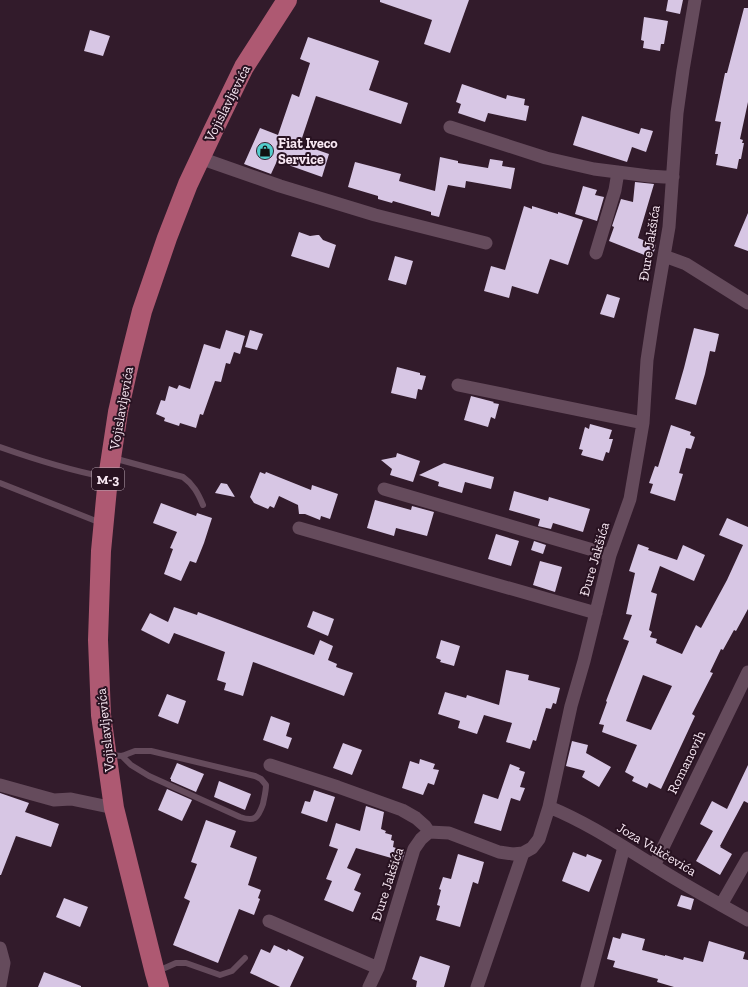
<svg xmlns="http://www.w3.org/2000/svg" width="748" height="987" viewBox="0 0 748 987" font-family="'Zilla Slab',serif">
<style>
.building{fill:#d7c6e4;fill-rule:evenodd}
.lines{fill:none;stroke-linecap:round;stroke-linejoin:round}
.lane{stroke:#654b5c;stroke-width:6}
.street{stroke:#654b5c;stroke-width:13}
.primary{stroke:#ae5972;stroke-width:20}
.labels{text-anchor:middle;stroke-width:4;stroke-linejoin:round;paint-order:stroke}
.shield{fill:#281221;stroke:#b9a7b3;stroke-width:1}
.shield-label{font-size:13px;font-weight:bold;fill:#f7e7f2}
.street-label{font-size:14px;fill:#f7e7f2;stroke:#281221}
.poi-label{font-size:14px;font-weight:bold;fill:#f7e7f2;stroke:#281221;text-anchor:start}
</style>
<rect width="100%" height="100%" fill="#321b2b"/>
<!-- building -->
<path class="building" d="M380,0H469L450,53L424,44L432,20L380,2Z
M668,0H683L680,14L666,11Z
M744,8H748V102L740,139L743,140L742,143H744L741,159H739L737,169L716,165L718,154H715L721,122L715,121L725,73H727Z
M644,17L668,21L664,44H661L660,51L643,48L644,41L641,40Z
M90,30L110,36L103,56L84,51Z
M308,37L379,61L369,90L408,103L401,124L316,96L300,144L329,154L322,177L277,161L271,174L244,164L260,128L278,135L292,94L299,97L310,63L300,59Z
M462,84L506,99L507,95L525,99L524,105L529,106L526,121L488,113L485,122L458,113L461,104L456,102Z
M582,116L639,134L641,128L653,131L646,152L632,147L627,162L573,145Z
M440,157L458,161V163L488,168L490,159L503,161L502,166L515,168L511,189L466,181L465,188L448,185L439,217L431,215V212L393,201L392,203L378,199V196L348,187L355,162L401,174L399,181L435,191Z
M635,182L654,184L638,238L656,245L652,258L609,241L614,227L612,226L621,199L633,202Z
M583,186L597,190L595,195L604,197L597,221L575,214Z
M524,206L532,209V206L558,214V212L583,220L568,265L550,259L538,294L512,286L509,298L484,291L491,266L505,270Z
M748,213V251L734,246Z
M299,232L310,236L317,235H319L323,240L336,245L329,268L291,256Z
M395,256L413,261L406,285L388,280Z
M607,294L620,298L614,318L600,314Z
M694,328L719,334L715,352L710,351L705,374L696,405L675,399L684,368Z
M226,330L245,336L240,354L234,352L230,364L226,363L221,382L215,381L203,415L200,414L196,428L180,423L179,426L164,421L165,418L156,414L161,400L165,401L169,386L177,389L179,385L190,389L204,344L220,349Z
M250,330L263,334L257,350L245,347Z
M397,367L420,373V375L426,376L422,390L418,389L416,399L391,393Z
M471,396L494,402L493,403L499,404L495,419L491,417L488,427L464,420Z
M590,424L612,430L609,439H613L609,453L606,452L603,461L581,455L583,450L579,449L585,427L589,429Z
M671,425L691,432L690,435L695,437L691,449L686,448L679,473L683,474L675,501L650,493L653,484L649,483L655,466L658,467Z
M397,453L420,461L413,482L390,475L392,469L381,460L396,457Z
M444,463L494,477L491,489L465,482L462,493L438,486L439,482L419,475Z
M260,472L265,474L266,472L311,490L312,485L338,494L330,519L321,516L320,520L305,514H299L298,505L279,496L274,508L270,506L268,509L254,503L250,497Z
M221,483L227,484L235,497L215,493Z
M514,491L548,501L549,497L590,509L583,532L553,523L551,529L538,526L540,519L509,510Z
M375,500L411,510L412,506L434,512L427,536L396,528L394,536L367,528Z
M161,503L196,516L197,513L212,518L204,543L196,563L190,561L181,581L164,574L173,549L170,548L177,532L153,523Z
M727,518L748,527V609L736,631L734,630L723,650L721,649L710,672L713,673L692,714L695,716L661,789L649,783L647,788L632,781L634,777L625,772L637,745L602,732L604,725L599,724L607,702L606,701L629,641L623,639L632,615L626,614L635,573L629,571L638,544L649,548L648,550L677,560L683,545L705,555L694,581L660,566L651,592L657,594L649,630L652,632L650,637L657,639L656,643L682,654L696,625L701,628L727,580L743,545L719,535ZM643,675L672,686L651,730L626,721Z
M496,534L519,541L511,566L488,559Z
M534,541L546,545L543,554L531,550Z
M540,561L562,567L555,592L533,585Z
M174,607L197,615L198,612L314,655L320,640L333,646L328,660L337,664L336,667L353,673L344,696L253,662L243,696L224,690L226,683L217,680L225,652L174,633L169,644L141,630L150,613L168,622Z
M313,611L334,619L328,636L307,627Z
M441,640L460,646L454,666L440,662L441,660L436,658Z
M506,670L529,675L528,680L560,688L556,704L553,703L551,709L546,708L536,741L533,740L530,749L506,742L512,723L484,715L477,734L458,728L460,721L438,714L445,692L466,698L467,695L499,705Z
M167,694L186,701L178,724L158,716Z
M271,716L290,723L286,736L292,738L288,749L263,740Z
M572,741L588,745L586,753L611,767L599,787L582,777L585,771L566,766Z
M343,743L362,750L352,775L333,768Z
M420,759L435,764L433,769L439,770L434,785L428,783L423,795L402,788L410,761L419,764Z
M177,763L204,774L196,792L171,781V779H170Z
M510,764L520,768L519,770L525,772L520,787L525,788L520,801L511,798L501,831L474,823L483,794L498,799Z
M748,765V803L744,801L720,846H721L720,847L732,854L720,875L696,861L713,831L700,824L712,801L727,809Z
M219,781L251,794L245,810L214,797Z
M167,789L192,800L182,821L158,810Z
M314,790L335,797L327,822L301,813L305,801L310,802Z
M0,793L29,803L25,812L59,824L51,847L16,836L1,875H0Z
M366,806L384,812L381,829L386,831L385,833L392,835L391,840L394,841L393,847L405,851L402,861L356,848L347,868L361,874L354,890L361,893L353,912L324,900L332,881L326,879L338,849L329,846L336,823L360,831Z
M206,820L236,831L230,847L257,857L248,885L261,890L258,898L260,899L254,915L239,909L218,963L173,945L190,901L184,898L197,864L191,862Z
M573,852L586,857L587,854L602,860L589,892L562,881Z
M458,854L484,862L478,884L473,882L460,927L436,920L440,906L437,905L441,890L439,889L443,877L451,879Z
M681,895L694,899L691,910L677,906Z
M64,898L88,907L80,927L56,917Z
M622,933L645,939L642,950L665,956V955L683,960L684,957L703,962L709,941L745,952L743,959L748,960V987H674L657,982L658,979L613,967L615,961L607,959L613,937L620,939Z
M274,945L287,951L288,949L304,957L290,987H280L250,973L261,949L270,953Z
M420,956L450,966L444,987H416L417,981L412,979Z
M44,972L81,986V987H38Z"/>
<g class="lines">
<!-- lane -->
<path class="lane" d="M0,447C34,459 69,470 105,477
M113,458L183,477C193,484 198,493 203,505
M0,483L101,523
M110,755L122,756L135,751H151L255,776L261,779L266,785C266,792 264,798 263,804C258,818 255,822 240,817L149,776L131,765L122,756
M158,971L176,963H186L220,975L232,971L245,958"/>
<!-- street -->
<path class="street" d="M450,127L546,158L594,169L649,176L664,177H673
M200,158L280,186L375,215L486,243
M596,253L615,190L618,172
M664,256L686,264L748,303
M458,385L643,423
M384,489L610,555
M299,528L596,613
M270,765L338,787L402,810L416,818L425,826L429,832
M0,785L54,800L71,799L114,808
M549,807C586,822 619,844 653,865C684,885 716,902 748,920
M654,866L748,672
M721,905L748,858
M269,921L378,968
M0,948L4,963L0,985
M369,987L378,968L414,849L421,839L429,832L449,833L499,852L513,854L523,853L532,848L539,839L549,807L571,706L584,661L610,555L630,499L643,423L647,360L654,314L669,227L677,113L683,70L695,0
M477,987L523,853
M587,987L624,847"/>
<!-- primary -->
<path class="primary" d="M159,987L155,973L114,808L101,715L98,640L101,551L108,478L118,412L130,359L142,311L167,238L188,184L213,131L244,67L287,0"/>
</g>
<!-- icons -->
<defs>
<g id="shop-disc" transform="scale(0.9)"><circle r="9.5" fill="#52cdcc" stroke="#281221"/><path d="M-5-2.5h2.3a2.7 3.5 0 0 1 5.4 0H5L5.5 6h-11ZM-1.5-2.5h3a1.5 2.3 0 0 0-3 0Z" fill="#111"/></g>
</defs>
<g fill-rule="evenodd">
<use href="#shop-disc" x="265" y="151"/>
</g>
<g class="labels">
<!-- shield labels -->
<rect class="shield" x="92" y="468" width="32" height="22" rx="3"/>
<g class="shield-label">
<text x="108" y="484">M-3</text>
</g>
<!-- street labels -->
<g class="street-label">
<text transform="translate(227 103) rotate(-63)" y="5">Vojislavljevića</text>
<text transform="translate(649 243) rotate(-81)" y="5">Đure Jakšića</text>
<text transform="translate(121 408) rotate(-80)" y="5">Vojislavljevića</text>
<text transform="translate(594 559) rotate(-74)" y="5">Đure Jakšića</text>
<text transform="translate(105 730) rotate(-96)" y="5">Vojislavljevića</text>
<text transform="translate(686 762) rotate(-64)" y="5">Romanovih</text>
<text transform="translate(657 849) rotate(31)" y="5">Joza Vukčevića</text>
<text transform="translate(387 884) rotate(-72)" y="5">Đure Jakšića</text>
</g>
<!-- poi labels -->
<g class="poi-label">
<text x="278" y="148">Fiat Iveco<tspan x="278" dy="16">Service</tspan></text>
</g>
</g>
</svg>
